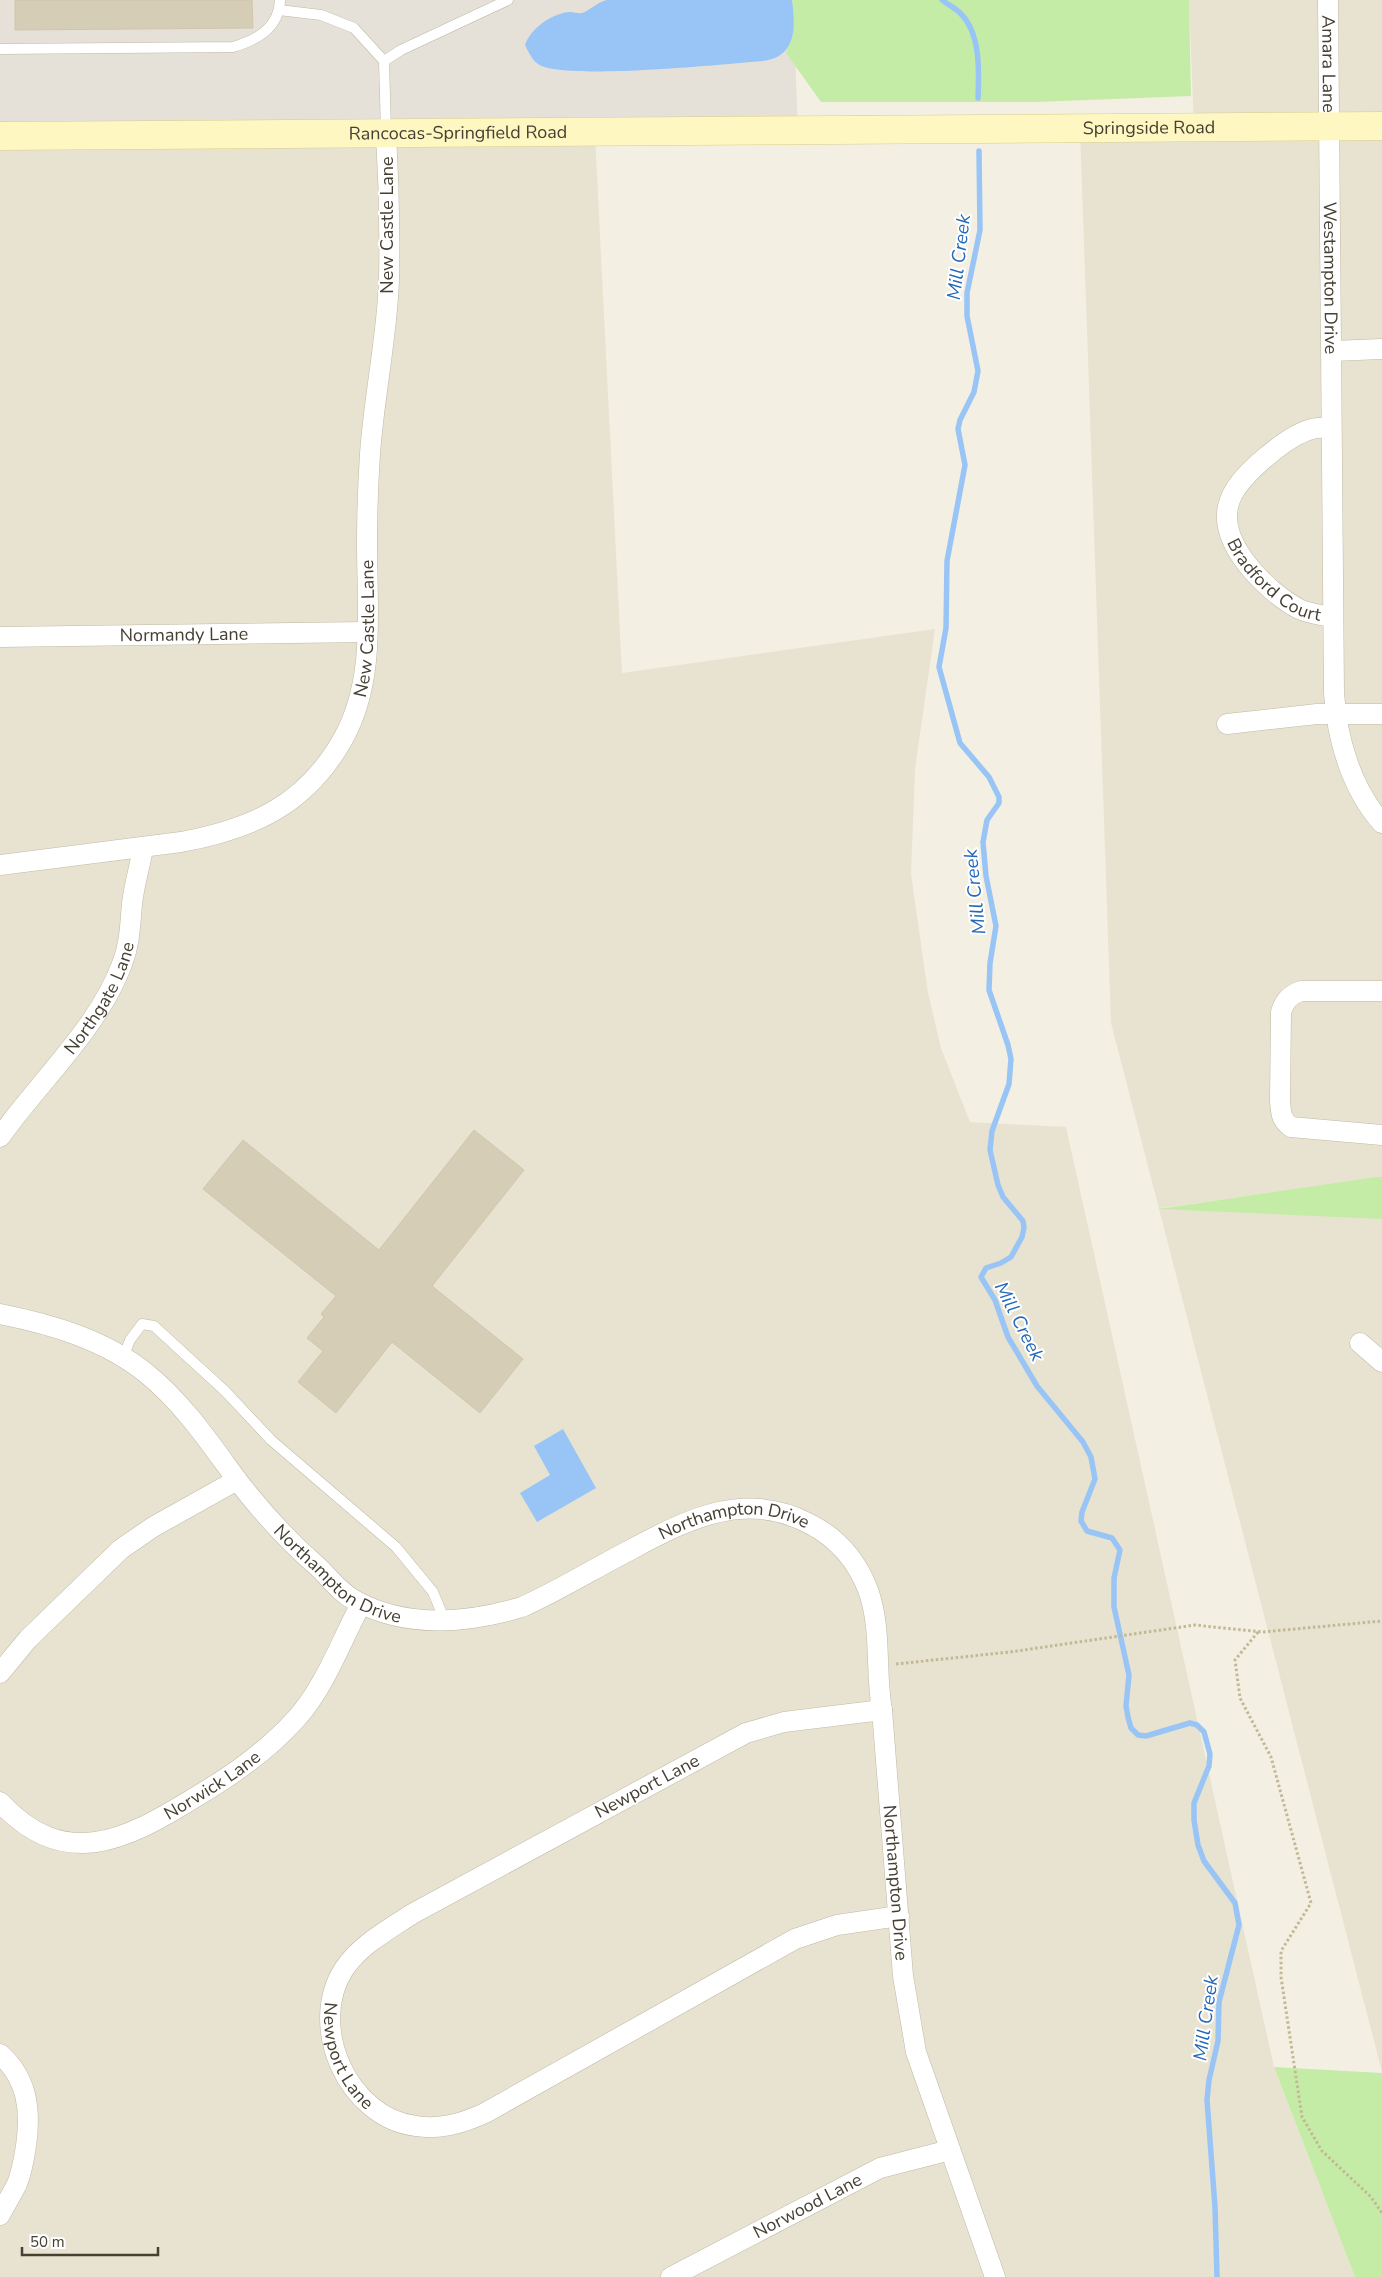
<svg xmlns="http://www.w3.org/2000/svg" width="1382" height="2277" viewBox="0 0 1382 2277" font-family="'Nunito Sans',sans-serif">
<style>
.residential{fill:#e8e3d0}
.industrial{fill:#e5e1d8}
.green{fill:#c5eca7}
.water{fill:#99c5f6}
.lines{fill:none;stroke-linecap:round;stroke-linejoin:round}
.stream{stroke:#99c5f6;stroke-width:5.5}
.building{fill:#d6cdb7;stroke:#d1c6aa}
.lane-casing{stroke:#bfb9a5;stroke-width:11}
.street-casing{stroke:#bfb9a5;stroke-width:21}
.secondary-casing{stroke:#d7cd8e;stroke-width:29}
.path{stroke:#c2b895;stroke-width:3;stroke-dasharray:2.5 2.5;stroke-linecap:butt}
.lane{stroke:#fff;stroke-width:10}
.street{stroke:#fff;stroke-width:20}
.secondary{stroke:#fff7c1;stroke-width:28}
.labels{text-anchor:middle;stroke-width:4;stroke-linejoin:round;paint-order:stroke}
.street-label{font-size:18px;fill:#464033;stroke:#fff}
.water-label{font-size:19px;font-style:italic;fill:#2369ba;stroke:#fff}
</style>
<rect width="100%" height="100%" fill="#f3f0e3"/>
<!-- residential -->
<path class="residential" d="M1189,0H1382V1177L1162,1208L1382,1213V2072L1111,1023L1080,129L1194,127Z
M595,136L622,673L935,629L915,769L911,874L928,993L941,1048L970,1122L1066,1127L1274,2067L1355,2277H0V138Z"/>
<!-- industrial -->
<path class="industrial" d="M0,0H793L798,131L0,136Z"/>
<!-- green -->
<path class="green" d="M792,0H1189L1191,96L1036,102H821L786,53C793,37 795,17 792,0Z
M1376,1177H1382V1219L1158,1209Z
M1274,2067L1382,2073V2277H1355Z"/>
<!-- water -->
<path class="water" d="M607,0H792C796,28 796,57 763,61C726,64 561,81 538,64C532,60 528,51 525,45C530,29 553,12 571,12C574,12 578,14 582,13C591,10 597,2 607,0Z
M563,1429L596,1488L537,1522L520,1493L550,1475L534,1446Z"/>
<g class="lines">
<!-- stream -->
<path class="stream" d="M942,0C948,5 956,8 961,14C981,34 979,73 978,98
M979,151L980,230L967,293V316L978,371L974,392L960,420L958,429L965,465L947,561L946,628L939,667L960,743L989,777L999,797V803L987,820L983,842L986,876L996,926L990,963L989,990L1008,1045L1011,1059L1009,1084L992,1131L990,1150L998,1185L1003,1197L1023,1221L1024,1228L1022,1237L1011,1257L1001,1263L986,1268L981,1277L995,1300L1008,1337L1037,1386L1083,1442L1091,1457L1095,1479L1082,1512L1081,1521L1087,1531L1112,1538L1120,1550L1114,1578V1607L1129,1675L1126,1706L1128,1717L1131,1728L1138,1735L1146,1736L1190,1723L1197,1725L1204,1732L1210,1754L1209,1766L1194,1803V1820L1198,1845L1204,1861L1235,1903L1239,1925L1219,2002L1218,2041L1209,2080L1207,2100L1215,2207L1217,2277"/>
</g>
<!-- building -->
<path class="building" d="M15,0H252L253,28L15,30Z
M474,1130L524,1170L432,1286L523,1359L480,1413L392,1342L336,1413L298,1382L323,1351L307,1338L324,1317L321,1314L336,1296L203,1189L243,1140L379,1250Z"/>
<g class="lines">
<!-- lane casing -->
<g class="lane-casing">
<path id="lane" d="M279,10L321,15L354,28L384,61
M0,49L233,47C257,40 279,28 280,0
M386,133L384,61L401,50L508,0
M123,1358L130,1340L142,1324L154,1326L225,1391L271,1440L396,1547L433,1592L445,1621"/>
</g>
<!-- street casing -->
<g class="street-casing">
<g id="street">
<path id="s1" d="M1328,0L1334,693C1337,739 1351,788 1382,823"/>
<path d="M1332,351L1382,349"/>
<path id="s2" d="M1331,428C1325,428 1318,427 1312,429C1296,433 1279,446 1266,457C1253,468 1236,483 1230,500C1214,541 1267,592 1299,609C1310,614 1321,615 1333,617"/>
<path id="s3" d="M0,637L367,632"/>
<path d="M1227,724L1317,714H1382"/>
<path id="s4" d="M0,865L181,842C252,829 306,805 343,739C376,680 367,609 367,544C367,514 368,484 370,454C374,396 387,338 389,280C390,231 389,183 386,134"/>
<path d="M1382,991H1301C1290,995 1285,1000 1281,1012L1280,1101C1281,1113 1281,1120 1291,1127L1382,1135"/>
<path id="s5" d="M0,1137C39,1082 99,1027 122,964C130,944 130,925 132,904C134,885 140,866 143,848"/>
<path id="s6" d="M0,1314C51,1324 105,1340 146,1373C183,1403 210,1443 237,1480C261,1511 287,1540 317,1566C330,1578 340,1593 356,1601C408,1629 468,1623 522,1607C560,1590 595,1568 632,1549C690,1518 746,1490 810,1524C837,1538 857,1561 868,1590C882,1628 875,1671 882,1710L903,1976L916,2052L995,2277"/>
<path d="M1360,1343L1382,1362"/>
<path d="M0,1673L28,1639L121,1549L153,1527L237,1480"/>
<path id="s7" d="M882,1710L784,1722L746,1733L412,1914C388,1930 361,1944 344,1969C307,2026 348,2118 416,2126C441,2130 463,2123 485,2113L795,1939L837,1925L899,1916"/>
<path id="s8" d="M0,1802C64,1872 126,1840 194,1798C231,1776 266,1752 296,1719C325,1687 341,1641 361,1604"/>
<path d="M0,2054C28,2079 31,2111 26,2146C24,2159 22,2172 17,2184C12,2194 5,2205 0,2215"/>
<path id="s9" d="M671,2277L880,2168L950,2150"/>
</g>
</g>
<!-- secondary casing -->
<g class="secondary-casing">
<g id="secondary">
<path id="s10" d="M0,136L1382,126"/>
</g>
</g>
<!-- path -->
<path class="path" d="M1258,1632L1235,1660L1240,1698L1271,1757L1311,1903L1281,1951V1977L1302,2117L1322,2151L1371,2197L1382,2213
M896,1664L1010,1652L1195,1625L1262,1632L1382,1621"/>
<!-- lane -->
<use href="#lane" class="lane"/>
<!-- street -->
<use href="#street" class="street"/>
<!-- secondary -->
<use href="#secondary" class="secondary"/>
</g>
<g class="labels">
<!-- street labels -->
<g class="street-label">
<text dy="6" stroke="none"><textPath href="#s1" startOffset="64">Amara Lane</textPath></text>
<text dy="6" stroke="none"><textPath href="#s10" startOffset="1149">Springside Road</textPath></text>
<text dy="6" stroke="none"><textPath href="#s10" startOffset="458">Rancocas-Springfield Road</textPath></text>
<text transform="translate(387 225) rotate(-90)" y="6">New Castle Lane</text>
<text dy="6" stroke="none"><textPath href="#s1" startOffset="278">Westampton Drive</textPath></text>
<text dy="6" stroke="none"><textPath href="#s2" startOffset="231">Bradford Court</textPath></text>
<text dy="6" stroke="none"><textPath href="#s4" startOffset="496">New Castle Lane</textPath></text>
<text dy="6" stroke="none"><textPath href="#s3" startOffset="184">Normandy Lane</textPath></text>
<text dy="6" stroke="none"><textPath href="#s5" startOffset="172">Northgate Lane</textPath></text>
<text dy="6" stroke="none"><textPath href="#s6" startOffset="874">Northampton Drive</textPath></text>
<text dy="6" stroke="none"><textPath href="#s6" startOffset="440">Northampton Drive</textPath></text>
<text dy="6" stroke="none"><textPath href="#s8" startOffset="239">Norwick Lane</textPath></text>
<text transform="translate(647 1786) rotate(-28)" y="6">Newport Lane</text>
<text dy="6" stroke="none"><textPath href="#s6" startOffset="1338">Northampton Drive</textPath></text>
<text dy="6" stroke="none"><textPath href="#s7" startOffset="700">Newport Lane</textPath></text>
<text dy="6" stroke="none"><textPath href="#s9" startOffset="154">Norwood Lane</textPath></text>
</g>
<!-- water labels -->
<g class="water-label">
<text transform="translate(958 257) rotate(-83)" y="7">Mill Creek</text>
<text transform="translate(974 892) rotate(-96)" y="7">Mill Creek</text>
<text transform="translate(1020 1321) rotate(63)" y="7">Mill Creek</text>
<text transform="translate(1205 2018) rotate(-82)" y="7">Mill Creek</text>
</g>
</g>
<!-- scale -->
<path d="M22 2247v8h136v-8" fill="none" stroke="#464033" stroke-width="2.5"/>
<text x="30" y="2247" font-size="15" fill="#464033" stroke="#ffffff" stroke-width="4" paint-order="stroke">50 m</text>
</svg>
